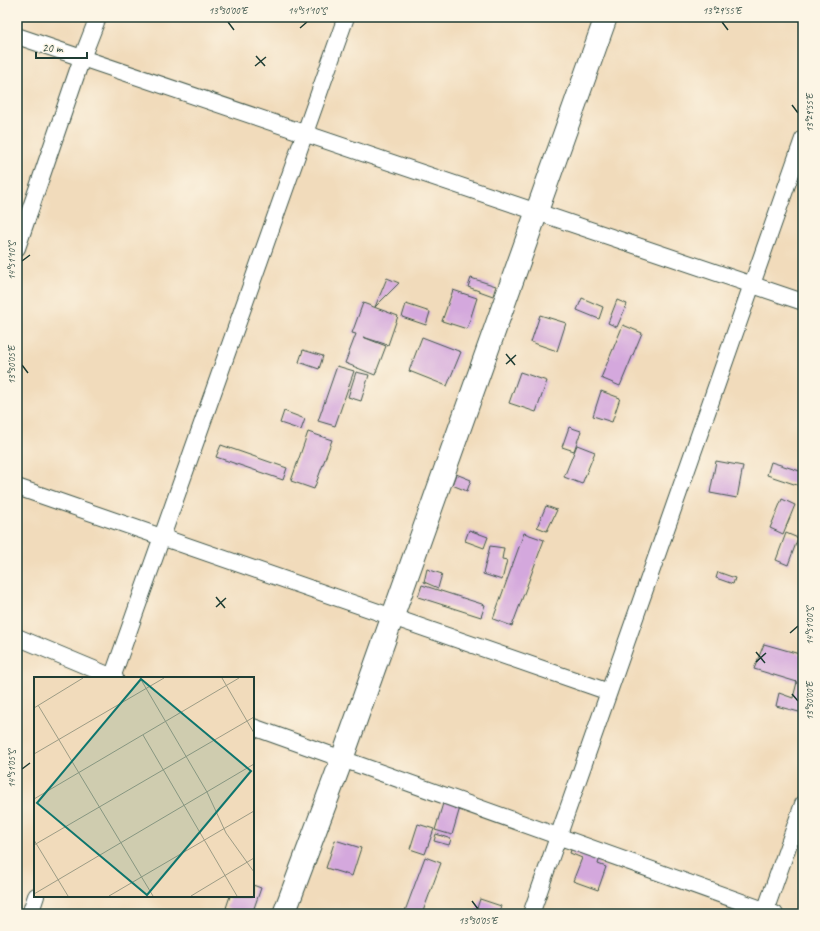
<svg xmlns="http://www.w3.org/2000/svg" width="820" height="931" viewBox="0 0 820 931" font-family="Caveat,sans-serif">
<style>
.building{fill:#d4a8dd}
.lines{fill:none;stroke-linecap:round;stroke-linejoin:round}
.street-casing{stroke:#3e5548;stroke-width:18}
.secondary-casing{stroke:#3e5548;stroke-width:24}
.street{stroke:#fff;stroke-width:16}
.secondary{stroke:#fff;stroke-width:22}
.ticks{fill:none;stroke:#1f3d34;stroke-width:1.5}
.inset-road{fill:none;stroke:#9d9c85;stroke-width:1}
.view{fill:#0f766e;fill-opacity:0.15;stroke:#0f766e;stroke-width:2}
.inset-edge{fill:none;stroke:#1f3d34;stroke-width:2}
.neatline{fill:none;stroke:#1f3d34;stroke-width:1.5}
.ticks-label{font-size:10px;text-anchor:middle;fill:#1f3d34}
</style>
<rect width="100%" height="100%" fill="#fcf5e5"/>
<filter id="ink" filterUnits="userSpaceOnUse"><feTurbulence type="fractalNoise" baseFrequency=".025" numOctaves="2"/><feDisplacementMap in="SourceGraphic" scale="8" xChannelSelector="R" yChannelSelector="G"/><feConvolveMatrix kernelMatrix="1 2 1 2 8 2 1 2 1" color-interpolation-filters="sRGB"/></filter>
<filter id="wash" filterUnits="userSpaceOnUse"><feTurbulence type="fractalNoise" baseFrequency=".012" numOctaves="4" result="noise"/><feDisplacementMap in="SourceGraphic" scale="16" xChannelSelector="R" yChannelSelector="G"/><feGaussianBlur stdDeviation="0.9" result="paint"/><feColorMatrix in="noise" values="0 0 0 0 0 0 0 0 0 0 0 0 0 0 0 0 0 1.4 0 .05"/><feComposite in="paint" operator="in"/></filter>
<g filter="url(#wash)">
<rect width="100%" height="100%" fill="#f1dbbb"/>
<g id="blocks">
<!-- building -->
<path class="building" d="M387,278L399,283L375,307Z
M471,278L496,286L493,296L468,287Z
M453,290L477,298L467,329L442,321Z
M582,298L603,307L599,319L577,310Z
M617,300L627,304L617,327L608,323Z
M363,303L398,316L388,345L363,337L386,346L375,375L345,363L356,334L352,333Z
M406,304L430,312L426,325L402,317Z
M540,315L566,323L557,351L531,342Z
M623,325L642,333L620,386L601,378Z
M422,337L461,352L447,386L409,371Z
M303,350L323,356L319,369L299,362Z
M337,366L354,371L335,426L318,421Z
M356,372L369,375L361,401L348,397Z
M520,372L547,381L536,412L509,403Z
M601,391L620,398L612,422L593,416Z
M284,411L305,419L301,430L280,423Z
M569,427L581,431L574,451L562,447Z
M308,432L332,440L314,489L291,481Z
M221,445L287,468L283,480L216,457Z
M577,445L595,452L582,484L564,477Z
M716,461L743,466L737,498L710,493Z
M771,462L803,472L800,486L767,475Z
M456,474L471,480L467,491L452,485Z
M782,499L795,505L783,534L770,528Z
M546,506L557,510L547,531L537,527Z
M469,530L488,537L484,548L465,541Z
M524,533L544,540L512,626L493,619Z
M786,533L798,538L788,565L776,560Z
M490,546L504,548L502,559L507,560L502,580L483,574Z
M427,569L442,574L438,588L424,582Z
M718,572L735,578L733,584L716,578Z
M422,585L485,605L481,617L418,597Z
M764,644L803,655V713L776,706L779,693L793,698L797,682L754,669Z
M444,800L461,804L452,835L435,830Z
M418,824L434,829L425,854L410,849Z
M436,834L451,839L449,845L434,841Z
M335,840L361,848L352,876L326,868Z
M573,844L601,854L598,864L606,867L598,890L573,881L582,858L570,853Z
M425,857L441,863L422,914H412L405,911Z
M253,885L261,888L252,914H242L226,908L230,896H253Z
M480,899L501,906L498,914H475Z"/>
</g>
</g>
<g filter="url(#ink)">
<use href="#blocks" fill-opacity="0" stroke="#3e5548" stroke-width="1"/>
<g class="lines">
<!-- street casing -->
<g class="street-casing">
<path id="street" d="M17,36L803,302
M17,248L82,58L98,17
M17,487L609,692
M17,637L115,678
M112,678L346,17
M253,727L775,914
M30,914L36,896
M531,914L803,139
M764,914L803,804"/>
</g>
<!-- secondary casing -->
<g class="secondary-casing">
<path id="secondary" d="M284,914L342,759L606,17"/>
</g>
<!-- street -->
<use href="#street" class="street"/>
<!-- secondary -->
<use href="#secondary" class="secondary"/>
</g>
</g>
<!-- ticks -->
<path class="ticks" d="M228,22L234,30M722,22L728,30M300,28L307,22M256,56L265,66M255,66L266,57M792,105L798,113M22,261L30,255M506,354L515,365M506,364L516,355M22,365L28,373M216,597L225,608M216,607L226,598M790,633L798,626M756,652L765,663M756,662L766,653M792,694L798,701M22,769L30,763M472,901L478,909"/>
<!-- overview -->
<g transform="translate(34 677)">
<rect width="220" height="220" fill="#f1dbbb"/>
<path class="inset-road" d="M106,1L173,115L192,156L220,195M188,1L220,56M4,28L119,219M0,31L49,1M109,58L203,219M0,77L130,1M0,122L205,1M0,163L34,219M0,168L220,40M0,217L220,87M75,219L220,134M157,219L220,181"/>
<path class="view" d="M107,2L217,94L113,218L3,126Z"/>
<rect width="220" height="220" class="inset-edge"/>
</g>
<!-- margin -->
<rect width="820" height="931" fill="none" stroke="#fcf5e5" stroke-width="44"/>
<!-- scale -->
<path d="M36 52v6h51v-6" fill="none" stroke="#1f3d34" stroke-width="2"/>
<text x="42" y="52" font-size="12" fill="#1f3d34" stroke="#fcf5e5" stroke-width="3" paint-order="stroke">20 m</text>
<rect x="22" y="22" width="776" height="887" class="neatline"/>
<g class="ticks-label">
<text x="228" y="14">13°30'00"E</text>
<text x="307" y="14">14°51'10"S</text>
<text x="722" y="14">13°29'55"E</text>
<text transform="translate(809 113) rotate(-90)" y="4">13°29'55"E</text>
<text transform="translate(11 261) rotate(-90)" y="4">14°51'10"S</text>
<text transform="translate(11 365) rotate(-90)" y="4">13°30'05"E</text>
<text transform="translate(809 626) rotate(-90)" y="4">14°51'00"S</text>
<text transform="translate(809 701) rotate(-90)" y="4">13°30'00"E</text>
<text transform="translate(11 769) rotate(-90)" y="4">14°51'05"S</text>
<text x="478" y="924">13°30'05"E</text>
</g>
</svg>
